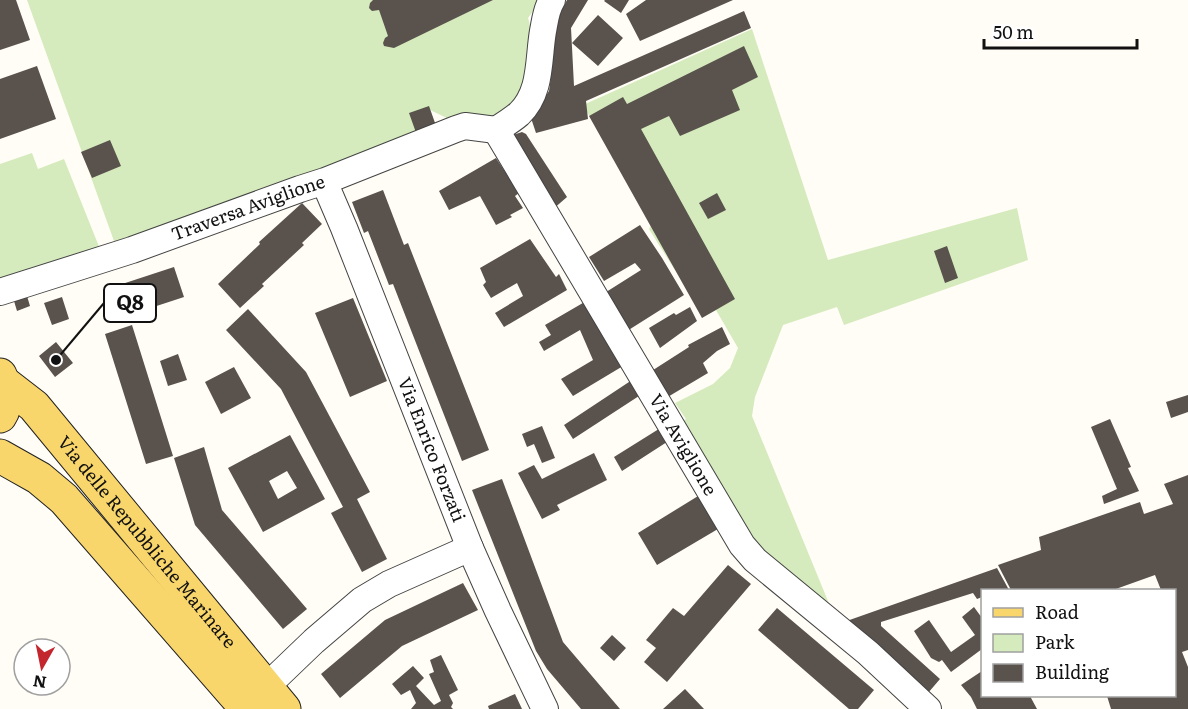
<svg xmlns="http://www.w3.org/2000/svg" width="1188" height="709" viewBox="0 0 1188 709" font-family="Literata,serif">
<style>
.green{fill:#d5ebbd}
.building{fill:#5a524d;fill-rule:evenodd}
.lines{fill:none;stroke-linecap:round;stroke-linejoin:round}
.minor-casing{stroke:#444;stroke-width:28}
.major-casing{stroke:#222;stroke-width:35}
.minor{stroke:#fff;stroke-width:26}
.major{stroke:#f9d66b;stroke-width:33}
.labels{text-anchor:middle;stroke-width:6;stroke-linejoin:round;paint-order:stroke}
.street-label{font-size:18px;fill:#111;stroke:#fff}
.leader{fill:none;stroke:#111;stroke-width:2}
.callout-dot{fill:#111;stroke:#fff;stroke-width:2}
.callout{fill:#fff;stroke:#111;stroke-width:2}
.callout-label{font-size:20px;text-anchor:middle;font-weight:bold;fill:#111}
</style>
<rect width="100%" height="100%" fill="#fffdf5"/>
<!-- green -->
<path class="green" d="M27,0H541L528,18C533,31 534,72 528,84C522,95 513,106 506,116L453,121L428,109L436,134L123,247L114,241Z
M752,29L828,260L1017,208L1028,260L844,325L837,307L783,325L755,397L752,416L837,623L765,559L679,424L686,419L675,403L713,384L730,368L738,348L716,310L704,316L649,229L652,224L583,105Z
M32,153L38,169L64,159L102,254L0,285V164Z"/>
<!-- building -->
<path class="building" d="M0,0H16L30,40L0,50Z
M373,0H493L394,48L384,46L383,43L385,38L388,36L379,10L372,11L369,8L370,3Z
M567,0H588L571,28L574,86L744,11L751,28L586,101L588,119L536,133L531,118L549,91L551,76L552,27Z
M605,0H629L621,13L604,1Z
M646,0H733L640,41L626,14Z
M598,15L623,38L598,66L572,43Z
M744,46L758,77L732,90L740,110L680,136L669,116L641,129L735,299L702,318L589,116L623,97L627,104Z
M37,66L56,119L0,139V79Z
M429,106L439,134L419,141L409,113Z
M522,132L526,134L567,197L552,210L513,135Z
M110,140L121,166L92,178L81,152Z
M496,158L519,193L515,196L523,208L510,215L512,217L496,225L480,196L449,210L439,191Z
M383,190L404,245L408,243L489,450L462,461L393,284L389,285L368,231L364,233L352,202Z
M717,193L726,210L708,219L699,203Z
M302,203L322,224L302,243L304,245L262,284L264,286L240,308L218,284L260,244L259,242Z
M640,225L662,258L684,295L627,331L603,294L641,270L635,263L604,281L589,257Z
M530,239L556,277L559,274L567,290L504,327L495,313L523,296L517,283L491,298L483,285L486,282L480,268Z
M947,246L958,278L945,283L934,251Z
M174,267L184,297L123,317L113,287Z
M27,296L30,306L17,311L14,301Z
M62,297L69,319L52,325L44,303Z
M353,298L387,381L350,397L315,313Z
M588,300L628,363L573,396L561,379L593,360L580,330L544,351L539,342L551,335L545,325Z
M690,307L697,321L660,348L649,328L674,313L676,315Z
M248,309L306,372L370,492L357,499L387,559L362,572L331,513L343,507L281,389L226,330Z
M132,325L173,456L146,464L105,334Z
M722,327L730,344L717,351L703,363L708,373L666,398L650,372L689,347L688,345Z
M56,342L73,363L55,377L39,356Z
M178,354L187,380L168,386L160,361Z
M234,367L251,398L221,414L205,382Z
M632,380L642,394L573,439L564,425Z
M1188,395V412L1171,418L1166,402Z
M1110,419L1131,467L1128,468L1139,491L1104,504L1102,496L1117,489L1091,427Z
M542,426L555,458L542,463L534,444L527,447L522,434Z
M662,427L670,440L622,471L614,457Z
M290,435L325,499L263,532L228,468ZM287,471L297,488L278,499L269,481Z
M204,447L222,510L307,609L283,629L195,525L174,458Z
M594,453L607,480L557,505L560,510L542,519L518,473L534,465L542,479Z
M1188,475V650L1182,652L1188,667V709H1111L1107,696H1174V590H1161L1155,575L1113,590H1011L998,565L1041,550L1039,537L1140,502L1144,514L1173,504L1164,484Z
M502,479L563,642L620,709H581L547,669L536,651L472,490Z
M703,493L723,526L657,565L638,533Z
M728,565L751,584L667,682L644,662L656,648L646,640L673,608L684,616Z
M997,568L1009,590H982V597L977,599L973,593L881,622V626L940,679L928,693L841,623Z
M463,583L478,610L402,646L340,698L321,674L385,620Z
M974,607L982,618V649L951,672L942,660L939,662L931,658L914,631L929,620L951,652L975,635L962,617Z
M777,608L874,690L858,709H849L758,630Z
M612,635L626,648L614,661L600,648Z
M441,655L458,690L449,695L453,703L451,707L453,709H411L416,703L410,690L401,695L392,684L413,666L424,678L416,686L434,705L441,701L429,674L434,672L430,660Z
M982,671V696H1030L1037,709H977L971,697L961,685Z
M685,689L704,709H663Z
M515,694L522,709H489L488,706Z"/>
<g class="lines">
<!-- minor casing -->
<g class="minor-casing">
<g id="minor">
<path id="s1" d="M496,130L742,545L755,560L868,653L928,709"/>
<path d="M496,130C504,125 512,120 519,114C542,92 538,60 543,31C545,21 546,9 552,0"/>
<path id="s2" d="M326,186L344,228L470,548L498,611L545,709"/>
<path id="s3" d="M0,292L132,250L300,189L325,181L456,129L465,126L496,130"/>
<path d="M266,687L314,641L362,600L389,584L470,548"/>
</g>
</g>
<!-- major casing -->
<g class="major-casing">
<g id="major">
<path d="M0,375C6,388 8,404 0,416"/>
<path id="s4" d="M3,382L34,406L284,709"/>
<path d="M0,456L39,478L64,499L247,709"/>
</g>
</g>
<!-- minor -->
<use href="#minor" class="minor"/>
<!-- major -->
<use href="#major" class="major"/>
</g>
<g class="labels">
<!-- street labels -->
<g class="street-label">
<text dy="6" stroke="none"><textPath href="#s3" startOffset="262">Traversa Aviglione</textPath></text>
<text dy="6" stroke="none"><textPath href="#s1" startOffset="366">Via Aviglione</textPath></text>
<text dy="6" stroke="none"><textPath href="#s2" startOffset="284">Via Enrico Forzati</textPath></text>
<text dy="6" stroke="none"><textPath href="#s4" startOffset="216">Via delle Repubbliche Marinare</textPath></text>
</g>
</g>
<!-- callouts -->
<path class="leader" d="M56 360L104 303"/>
<circle class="callout-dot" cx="56" cy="360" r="6"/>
<rect class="callout" x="104" y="284" width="52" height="38" rx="6"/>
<g class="callout-label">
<text x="130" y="310">Q8</text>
</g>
<!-- legend -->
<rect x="981" y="589" width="195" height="108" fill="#ffffff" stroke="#a0a0a0" stroke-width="1.5"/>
<rect x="993" y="608" width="30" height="9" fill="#f9d66b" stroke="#a0a0a0" stroke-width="1.5"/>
<text x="1035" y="619" font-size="18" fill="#111111">Road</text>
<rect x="993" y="634" width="30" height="18" fill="#d5ebbd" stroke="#a0a0a0" stroke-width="1.5"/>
<text x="1035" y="649" font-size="18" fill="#111111">Park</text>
<rect x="993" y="664" width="30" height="18" fill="#5a524d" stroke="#a0a0a0" stroke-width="1.5"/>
<text x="1035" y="679" font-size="18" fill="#111111">Building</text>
<!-- north arrow -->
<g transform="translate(42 667) rotate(189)"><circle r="28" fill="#ffffff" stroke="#a0a0a0" stroke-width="1.5"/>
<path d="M0-4.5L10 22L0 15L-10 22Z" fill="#c4262e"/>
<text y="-9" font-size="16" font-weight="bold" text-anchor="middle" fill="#111111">N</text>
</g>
<!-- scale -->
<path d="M984 39v9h153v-9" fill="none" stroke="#111111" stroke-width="3"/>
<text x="993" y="39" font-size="18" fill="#111111" stroke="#ffffff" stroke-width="4.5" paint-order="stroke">50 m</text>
</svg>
